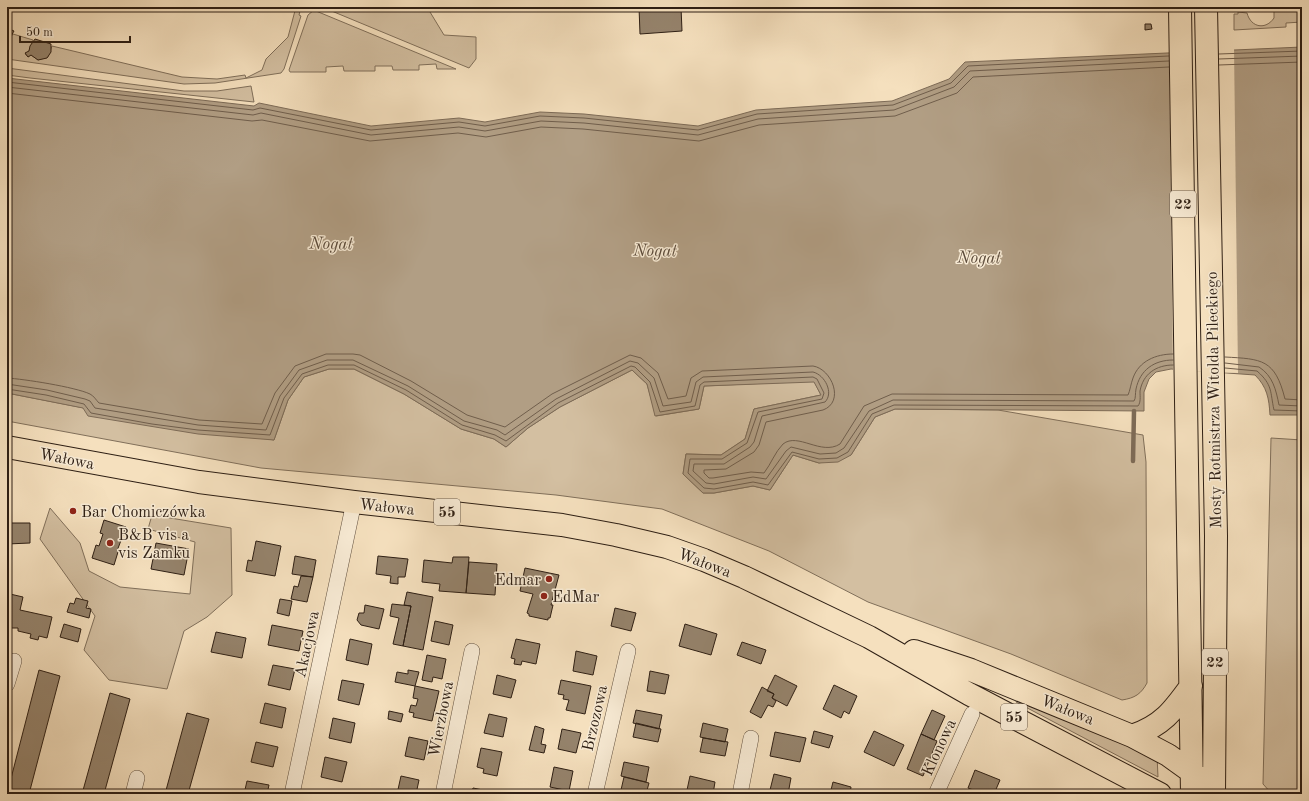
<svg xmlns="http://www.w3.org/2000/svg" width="1309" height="801" viewBox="0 0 1309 801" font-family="'Old Standard TT',serif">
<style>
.green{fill:#d3bfa1;stroke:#806f5a}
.water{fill:#b19e84;stroke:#7d6b57}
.pier{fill:#f5e0be}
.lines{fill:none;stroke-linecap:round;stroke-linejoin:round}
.shore{stroke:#705e4c;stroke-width:1}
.stream{stroke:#7d6b57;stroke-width:4.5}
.building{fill:#95836c;stroke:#2e1f14}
.street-casing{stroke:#604f3e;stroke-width:16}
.primary-casing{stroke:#2e1f14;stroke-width:24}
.street{stroke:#f8ebd5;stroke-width:15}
.primary{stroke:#f5e0be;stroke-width:22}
.poi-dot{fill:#8f2418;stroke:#f8ebd5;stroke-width:1.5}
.labels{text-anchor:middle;stroke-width:3;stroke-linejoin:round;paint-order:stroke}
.shield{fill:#f8ebd5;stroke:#6b5c4e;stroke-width:1}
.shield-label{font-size:15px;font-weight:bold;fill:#2e1f14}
.street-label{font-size:16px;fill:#2e1f14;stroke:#f8ebd5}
.poi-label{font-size:16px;fill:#2e1f14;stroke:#f8ebd5;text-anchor:start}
.water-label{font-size:17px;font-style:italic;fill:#5c4b3b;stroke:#f8ebd5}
</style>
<rect width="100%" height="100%" fill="#f5e0be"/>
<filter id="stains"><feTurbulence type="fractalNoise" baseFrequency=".005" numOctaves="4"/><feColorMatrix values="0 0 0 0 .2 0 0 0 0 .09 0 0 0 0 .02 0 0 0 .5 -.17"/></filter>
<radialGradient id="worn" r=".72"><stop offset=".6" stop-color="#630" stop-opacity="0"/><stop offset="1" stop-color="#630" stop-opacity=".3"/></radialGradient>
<!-- green -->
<path class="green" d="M296,7H301L299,15L301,16L284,69L281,73L215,83L184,84L7,59V43L13,34L33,40L29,51L25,54L28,57L31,55L38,60L48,57L52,46L182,77L217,79L245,75L246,78L262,70L266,59L288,37Z
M322,7H434L430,12L444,35L476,37V59L469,68Z
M1274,7H1302V22L1286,23V27L1234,30V14H1238V12L1247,13C1251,28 1266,30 1274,18Z
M314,10L316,11L456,69H437L436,64L419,65V70H393L392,66H375V71H344L343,66L326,67V72H290L289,70L308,15Z
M7,68L184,91H217L251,86L254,102L30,78L7,75Z
M329,369H354L404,394L461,429L494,439L506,447L528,428L560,407L632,370L647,384L656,416L699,409L704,386L814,381L821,395L754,409L745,439L721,455L686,454L683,474L703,493H714L753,486L770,490L793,455L819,463L851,455L875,417L895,409L998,410L1143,435L1146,462L1147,683C1141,694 1135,698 1122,700L1011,654L868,602L769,551L662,509L556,495L261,468L7,421V393L84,408L274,440L288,400L304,377Z
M1271,438L1302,440V794H1272L1263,784Z
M50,508L80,543L89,571L120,587L190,594L195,542L148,529L152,515L231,528L232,595L207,617L184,631L167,689L109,680L84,650L95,616L40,539Z
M1019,695L1157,755L1158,777L1016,702Z"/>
<!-- water -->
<path class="water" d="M1302,47V415H1270C1269,398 1267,387 1255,375L1171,369L1156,372L1149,379L1144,392V411L895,409L875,417L851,455L838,462L819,463L793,455L770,490L753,486L714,493H703L683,474L686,454L721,455L745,439L754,409L821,395L814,382L704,386L699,409L655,416L647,384L632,370L560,407L528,428L506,447L494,439L461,429L404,394L354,369H329L304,377L288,400L274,440L198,434L88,416L83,408L7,393V78L254,106L259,103L371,126L459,118L485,122L540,112L584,114L698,126L756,110L892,101L949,79L965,62Z"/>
<!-- pier -->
<path class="pier" d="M1234,47L1238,373L1173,371L1169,50Z"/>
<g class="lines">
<!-- shore -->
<path class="shore" d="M1219,54L1302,51
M1219,59L1302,56
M1219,65L1302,62
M7,82L253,110L260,108L371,130L459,122L485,126L540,116L584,118L698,130L757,114L893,105L951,83L968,66L1169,56
M7,87L253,115L261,113L371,135L459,127L485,131L541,121L584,123L698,135L758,119L894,110L954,87L970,71L1169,61
M7,93L252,121L262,120L370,141L458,133L486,137L541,127L583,129L699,141L759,125L895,116L957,93L973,77L1169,67
M1225,357C1262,359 1275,359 1285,399L1302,400
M1225,363L1259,367C1273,376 1276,390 1279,405L1302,406
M1225,368L1257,371C1273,385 1270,392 1274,410L1302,411
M7,378C24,379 75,387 90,394C94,396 96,400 99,403L199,420L262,424L275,393L295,366L326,354H353L360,355L411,381L467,415L505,427L552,394L630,355L641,358L658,373L668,399L686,396L691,378L702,371L813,366C832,369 845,402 823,410L766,422L759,445L754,452L726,469L704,470V473L709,478H713L751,472L764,473C771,464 775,452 783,444C798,432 821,456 840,444L864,406L892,394L1128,395C1130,391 1131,383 1133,378C1139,361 1156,354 1173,354
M7,384L47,390L85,399L90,401L95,408L198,425L266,430L280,396L299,370L327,360H353L408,386L464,421L497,430L505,435L556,399L630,361L638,363L654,378L663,406L691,402L696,382L703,377L813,372C825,375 834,393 825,402L762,416L754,442L750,447L724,464H694L693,471L706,483L714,484L753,477L766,479L786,451L791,447L820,454L836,453L844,448L869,411L893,400L1134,401C1136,398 1135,394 1136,389C1140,370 1154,360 1173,360
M7,389L46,395L84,404L91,413L152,424L198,430L270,435L284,398L302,374L328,365H354L406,390L462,425L495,435L506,441L558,403L631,366L635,367L650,382L660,412L695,406L700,385L704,382L813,377L817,379L824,393L822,399L758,412L747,443L722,459H690L688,473L704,488L714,489L753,482L768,485L792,452L819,459L837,458L848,452L872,414L894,405L1138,406C1141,402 1140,397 1140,391C1143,374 1156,365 1173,365"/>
<!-- stream -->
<path class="stream" d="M1133,461L1134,411"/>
</g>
<!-- building -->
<path class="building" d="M639,7H681L682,31L640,34Z
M798,7H818V8H798Z
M824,7H876V10L851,11V9Z
M884,7H911V8L884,10Z
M1145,24H1151L1152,29L1145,30Z
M7,28L14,31L7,43Z
M35,39L51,44V52L47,58L38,60L31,55L28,57L25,53L29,51L30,46Z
M104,520L126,527L117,551L118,552L114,565L92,558L96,545L99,546L103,534L100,533Z
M7,523H30V543L7,544Z
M7,524V544L9,561H7Z
M256,541L281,546L275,576L246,571L248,560L252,561Z
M156,543L189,549L184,575L151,569Z
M295,556L316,560L313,577L292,574Z
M378,556L408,559L405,577H398V584L390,583L391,576L376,574Z
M453,557H469L466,593L439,591L440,584L422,582L424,560L452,563Z
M469,562L497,564L495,595L466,593Z
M525,568L559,575L551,605H553L550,618H548V620L529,616V614L527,613L533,594L520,591Z
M301,576L313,577L307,602L291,599L294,586L298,587Z
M407,592L433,597L423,650L403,646L411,606L404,605Z
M10,594L23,597L20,610L52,617L47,638L39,636L38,640L30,638L31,634L18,631V628H7V595L10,596Z
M76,598L88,601L86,608L91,609L89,618L67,612L70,603L74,604Z
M280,599L292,601L289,616L277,613Z
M392,604L411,606L403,646L393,644L399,618L390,616Z
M365,605L384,609L379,629L361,625L357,620L359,613H364Z
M615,608L636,613L631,631L611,626Z
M435,621L453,625L449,645L431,641Z
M64,624L81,629L78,642L60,637Z
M685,624L717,634L711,655L679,646Z
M272,625L303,631L299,651L268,645Z
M216,632L246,638L242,658L211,652Z
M350,639L372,644L368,665L346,660Z
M516,639L540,644L536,664L522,661L521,665L514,664L515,659L511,658Z
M742,642L766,650L761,664L737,655Z
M576,651L597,656L593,675L573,671Z
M427,655L446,659L442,679L433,677L432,682L422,680Z
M273,665L295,669L290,690L268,685Z
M39,670L60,676L29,794H7Z
M408,670L419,672L415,686L395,682L397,672L408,674Z
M650,671L669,675L665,694L647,691Z
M497,675L516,680L511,698L493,694Z
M775,675L797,686L787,706L772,698L774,694L767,691Z
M342,680L364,684L359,705L338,700Z
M561,680L591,686L585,714L566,710L569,700L563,699L564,695L558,694Z
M834,685L857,696L849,714L844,711L841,718L823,709Z
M415,686L439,691L432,721L413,717L414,713L409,712L411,705L416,706L418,699L413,698Z
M762,687L774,694L772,698L776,701L773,707L768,705L761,718L750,712Z
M110,693L130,699L104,794H82Z
M265,703L286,708L282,728L260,723Z
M636,710L662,715L659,729L633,723Z
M932,710L945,716L934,740L921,734Z
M389,711L403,714L401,722L388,719Z
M187,713L209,719L188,794H165Z
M489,714L507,718L503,737L484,733Z
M333,718L355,723L351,743L329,738Z
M636,723L661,729L658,742L633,737Z
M703,723L728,729L725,742L700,737Z
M535,726L544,729L541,744L546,745L544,753L529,750Z
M562,729L581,733L576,753L558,749Z
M814,731L833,736L829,748L811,743Z
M874,731L904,745L894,766L864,752Z
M775,732L806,738L800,762L770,756Z
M921,734L937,741L923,776L907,769Z
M409,737L428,741L424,760L405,756Z
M703,738L728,742L725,756L700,752Z
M256,742L278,747L273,767L251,762Z
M481,748L502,752L497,776L483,773L484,769L477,767Z
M325,757L347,762L342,782L321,777Z
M624,762L649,767L646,782L621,776Z
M554,767L573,771L569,791L550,787Z
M975,770L1000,780L994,794H984L968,788Z
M774,774L791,778L788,794H769Z
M401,776L419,780L416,794H397Z
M690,776L715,782L713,794L687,790Z
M624,777L649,783L646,794L621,790Z
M247,781L269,785L267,794H244Z
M833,782L851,787L850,794H830Z
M473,788L493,792V794H471Z
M880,790L897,794H879Z
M690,791L706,794H689Z"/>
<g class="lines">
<!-- street casing -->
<g class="street-casing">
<path id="street" d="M7,684L14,661
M133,794L137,778
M292,794L354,502
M443,794L472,651
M595,794L628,651
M740,794L751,738
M936,794L972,714"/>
</g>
<!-- primary casing -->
<g class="primary-casing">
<path id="primary" d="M1180,7L1192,794
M1206,7L1216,536L1214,794
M7,447L199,482L354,502L562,525L616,535L667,547L704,560L744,577L869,637L969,694L1160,794
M914,651L971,670L1132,736L1168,755L1200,778
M1132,736C1162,726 1173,711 1191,686"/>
</g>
<!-- street -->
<use href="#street" class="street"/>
<!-- primary -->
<use href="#primary" class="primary"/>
</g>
<!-- markers -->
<g class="poi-dot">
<circle cx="73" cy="511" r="4"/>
<circle cx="110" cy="543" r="4"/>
<circle cx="549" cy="579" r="4"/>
<circle cx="544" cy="596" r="4"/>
</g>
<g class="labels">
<!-- shield labels -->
<g class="shield">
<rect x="1170" y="191" width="26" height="26" rx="3"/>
<rect x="434" y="499" width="26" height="26" rx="3"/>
<rect x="1202" y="649" width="26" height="26" rx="3"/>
<rect x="1001" y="704" width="26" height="26" rx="3"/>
</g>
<g class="shield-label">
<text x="1183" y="209">22</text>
<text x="447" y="517">55</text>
<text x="1215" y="667">22</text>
<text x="1014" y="722">55</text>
</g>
<!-- street labels -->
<g class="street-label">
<text transform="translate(1213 400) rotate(-91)" y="6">Mosty Rotmistrza Witolda Pileckiego</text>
<text transform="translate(67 458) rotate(11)" y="6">Wałowa</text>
<text transform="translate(387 506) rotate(6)" y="6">Wałowa</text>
<text transform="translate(705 562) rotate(21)" y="6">Wałowa</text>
<text transform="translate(306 644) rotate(-78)" y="6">Akacjowa</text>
<text transform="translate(1068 709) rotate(22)" y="6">Wałowa</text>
<text transform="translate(594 718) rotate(-77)" y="6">Brzozowa</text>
<text transform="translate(440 719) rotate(-79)" y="6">Wierzbowa</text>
<text transform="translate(938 747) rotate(-65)" y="6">Klonowa</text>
</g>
<!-- poi labels -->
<g class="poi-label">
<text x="81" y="517">Bar Chomiczówka</text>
<text x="118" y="540">B&amp;B vis a<tspan x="118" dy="18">vis Zamku</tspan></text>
<text x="541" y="585" text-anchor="end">Edmar</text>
<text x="552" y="602">EdMar</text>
</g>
<!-- water labels -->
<g class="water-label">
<text transform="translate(331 243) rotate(1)" y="6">Nogat</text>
<text transform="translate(655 250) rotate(1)" y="6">Nogat</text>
<text transform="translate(979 257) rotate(1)" y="6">Nogat</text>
</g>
</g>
<!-- margin -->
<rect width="1309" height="801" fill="none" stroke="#f5e0be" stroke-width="24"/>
<rect x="8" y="8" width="1293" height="785" fill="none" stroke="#2e1f14" stroke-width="2"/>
<rect x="12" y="12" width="1285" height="777" fill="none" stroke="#2e1f14"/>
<!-- scale -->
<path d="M20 36v6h110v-6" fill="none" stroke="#2e1f14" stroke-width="2"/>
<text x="26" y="36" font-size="12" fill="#2e1f14" stroke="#f8ebd5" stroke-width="3" paint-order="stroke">50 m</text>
<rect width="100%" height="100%" filter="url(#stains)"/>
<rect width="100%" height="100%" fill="url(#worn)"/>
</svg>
